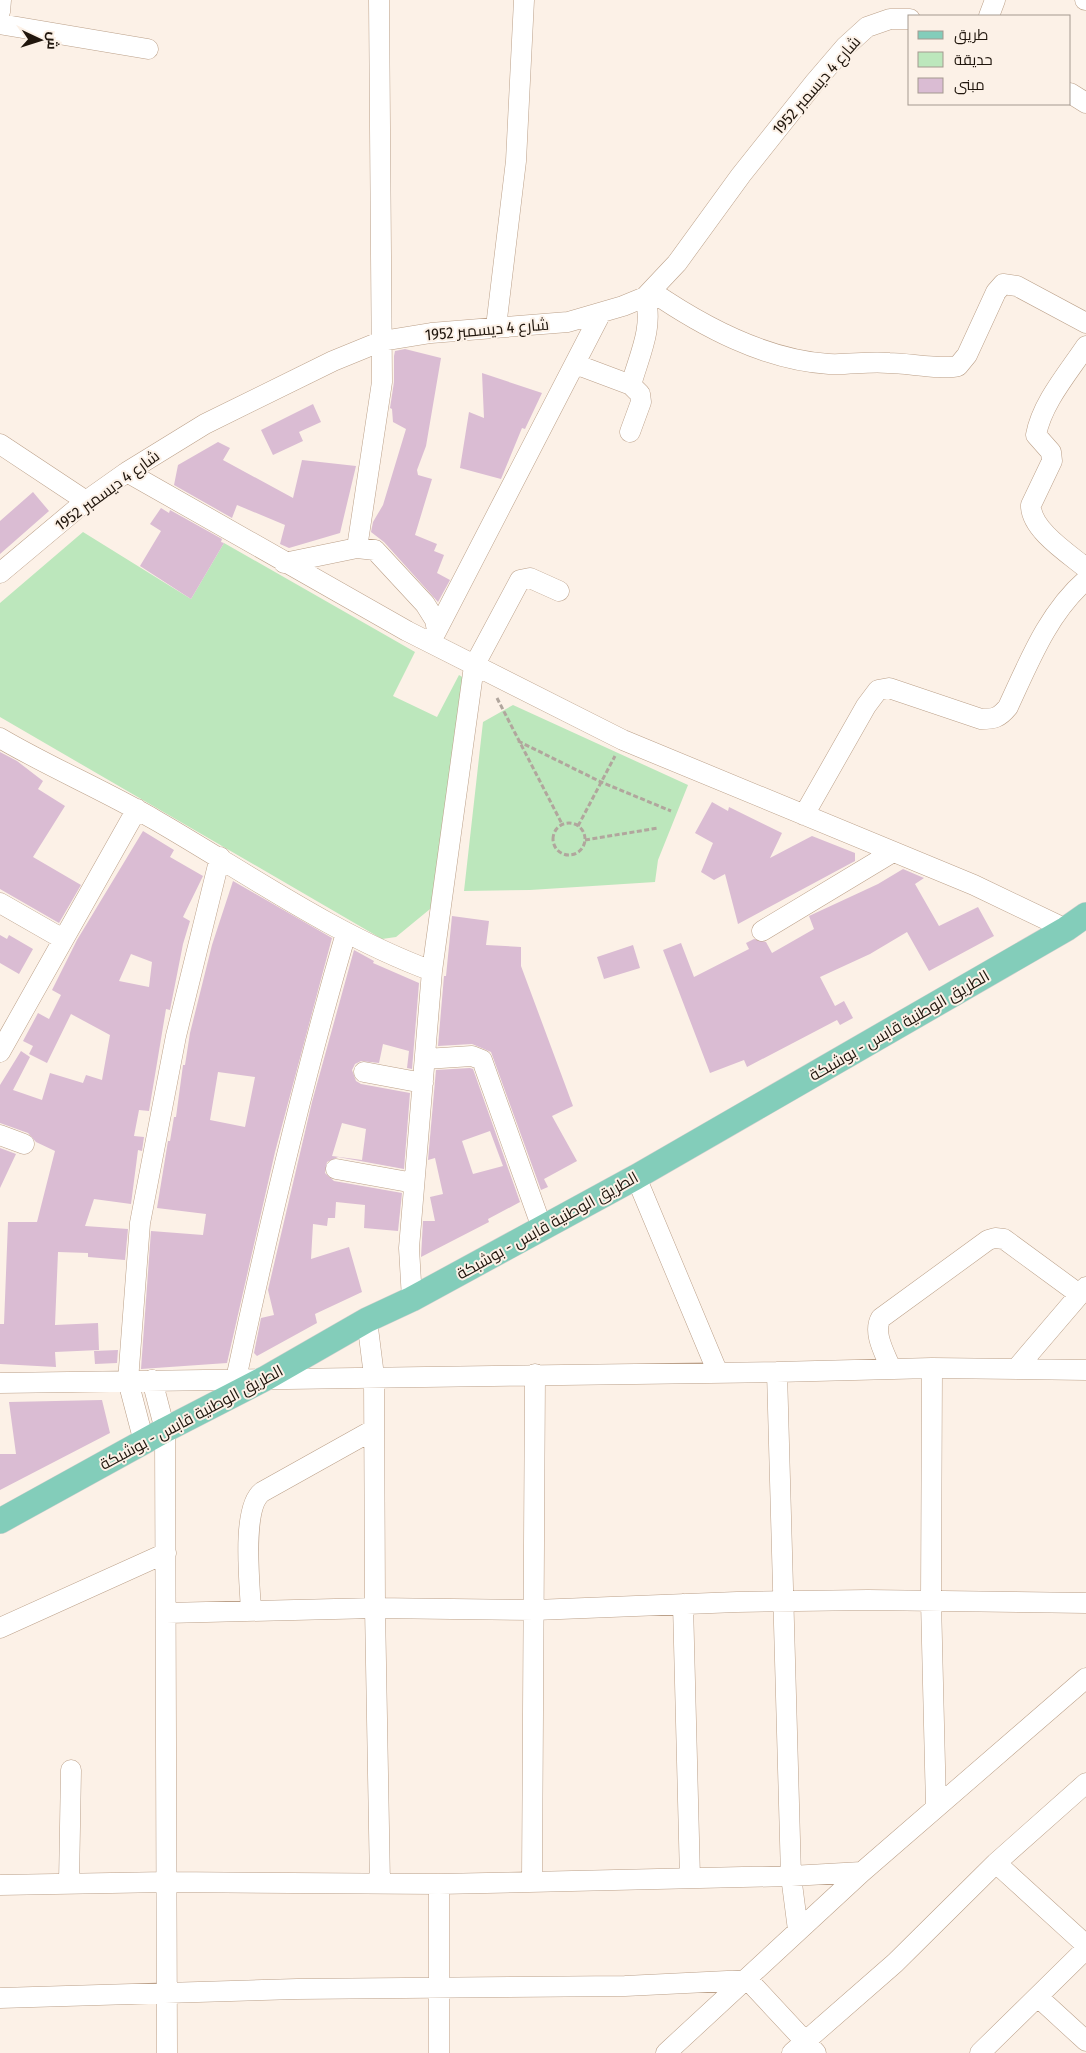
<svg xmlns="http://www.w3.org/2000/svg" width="1086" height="2053" viewBox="0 0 1086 2053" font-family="'Fira Sans Condensed',Cairo,sans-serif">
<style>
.green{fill:#bce7bc}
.building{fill:#dabcd3;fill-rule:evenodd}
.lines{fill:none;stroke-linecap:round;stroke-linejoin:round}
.minor-casing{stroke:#bba089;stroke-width:21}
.major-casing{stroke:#d2d0cf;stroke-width:26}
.path{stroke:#b1a69d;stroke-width:3;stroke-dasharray:5 2.5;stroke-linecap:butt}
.minor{stroke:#fff;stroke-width:20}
.major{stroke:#83cdba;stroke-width:25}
.labels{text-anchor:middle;stroke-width:4;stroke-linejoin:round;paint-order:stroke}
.street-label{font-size:16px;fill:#20160d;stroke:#fcf1e7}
</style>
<rect width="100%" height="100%" fill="#fcf1e7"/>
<!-- green -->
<path class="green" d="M83,532L191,599L224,543L415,652L393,696L437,717L459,675L464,678L441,900L396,937L382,939L0,717V603Z
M513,705L688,785L658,860L655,882L530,890L464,891L483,722Z"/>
<!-- building -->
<path class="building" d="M405,349L441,358L426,446L417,470L418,475L432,479L415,535L437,544L434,551L444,555L437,573L450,580L438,602L384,542L371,532L373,522L383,505L406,429L393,422L392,409L390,408L394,382V356L395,351Z
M482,373L542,393L525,429L522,428L501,479L460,468L469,412L484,418Z
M313,404L321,422L299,432L303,441L273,455L261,430Z
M218,442L230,448L223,460L293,498L302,460L356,466L340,533L289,548L280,544L285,525L237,505L232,518L174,485L178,465Z
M33,492L49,511L0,554V521Z
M161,508L169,513L170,510L222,539L221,542L224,543L191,599L140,566L161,531L150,524Z
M0,752L17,761L43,781L38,789L65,806L33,857L81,885L59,923L0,889Z
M712,802L728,811L729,807L782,833L770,858L812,836L855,853V861L738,924L725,874L714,880L701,872L713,843L695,833Z
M143,831L174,850L170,857L203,876L183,917L190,921L183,944L170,1010L166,1009L149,1111L139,1110L134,1136L144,1137L142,1151L138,1150L131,1204L94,1199L85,1226L128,1229L125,1260L88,1257V1253L58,1252L55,1325L98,1323L99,1350L55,1352L56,1367L0,1364V1324H4L8,1222H37L55,1151L36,1142L28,1133L0,1123V1085L21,1051L30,1057L13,1090L42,1100L50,1073L83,1083L86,1075L102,1080L110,1035L71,1014L47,1063L29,1054L33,1046L23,1041L38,1013L49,1019L61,995L52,990L77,940ZM131,954L152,962L149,987L119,981Z
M903,869L924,878L915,884L939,926L978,907L994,936L929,971L907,932L870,954L820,977L835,1006L844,1001L853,1018L840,1025L837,1020L747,1067L744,1060L710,1073L663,950L681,943L694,977L749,949L746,943L754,939L766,942L772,953L814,929L809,916L878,884Z
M233,881L332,938L275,1152L227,1363L141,1369L151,1231L203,1235L206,1214L157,1208L168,1141H170L174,1117H176L183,1065H185L190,1033L212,945ZM218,1072L255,1077L245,1127L210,1120Z
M452,916L489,921L486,945L521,947V966L573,1106L552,1116L577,1161L544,1179L548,1187L541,1190L491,1052L472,1044L438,1046L444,976H446Z
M0,935L7,939L9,935L33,949L19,974L0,963Z
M633,945L640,968L604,979L597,957Z
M354,950L374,961L373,963L419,983L412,1069L407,1068L409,1051L383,1044L379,1063L361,1061L355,1064L352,1070L356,1081L361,1084L410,1093L404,1169L338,1157L327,1162L325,1173L334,1181L402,1193L398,1231L364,1228L365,1205L336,1202L335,1218H328L327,1226L313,1224L311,1259L349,1247L362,1292L315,1314L317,1323L257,1356L254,1353L261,1318L274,1315L268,1290L312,1102ZM342,1123L366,1129L362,1160L332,1156Z
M470,1068L473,1069L520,1202L488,1219L489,1222L421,1257L423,1221H435L430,1197L443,1194L435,1158L428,1160L436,1070ZM490,1131L503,1166L473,1174L462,1141Z
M0,1148L16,1154L0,1188Z
M118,1350L117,1363L95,1364L94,1351Z
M102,1400L110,1433L0,1490V1454H16L9,1402Z"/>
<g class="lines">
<!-- minor casing -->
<g class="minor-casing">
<path id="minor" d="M1085,0H1086
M0,12L1,0
M989,16L995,0
M0,24L148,49
M1070,93L1086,103
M651,291C702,326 764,360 829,364C849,365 869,361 889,363C907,363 943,370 958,366L967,355L996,292L1003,284L1017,286L1086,323
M496,327L516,161L524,0
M1086,346C1068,373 1042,403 1036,435L1051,452L1052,461L1031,505C1030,529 1069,554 1086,568
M575,364L631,385L640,394L641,402L630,432
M631,385C639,356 654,327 645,297
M0,444L86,501
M127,472L407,631L623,740L974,885L1066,929
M357,548L382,382L379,0
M284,563L357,548L375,550L425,604L435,620L437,630L433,637
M0,573L86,501L127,472L205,424L333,361L382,341L431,333L568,322L623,306L645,297L677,263L741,175L815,82L845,47L867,27L890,19H910
M437,630L601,313
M0,738C51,768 106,791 157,821C247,873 334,935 432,971
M804,815L866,706L878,690L889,688L981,719C994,719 999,718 1008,707C1029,662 1048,613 1086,580
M0,903L63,939
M762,931L893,852
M0,1052L137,809
M425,1059L472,1056L482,1060L542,1228
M364,1072L423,1083
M0,1135L24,1144
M336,1169L414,1183
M636,1177L718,1373
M412,1299L409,1248L432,971L474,666L520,580L530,578L559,591
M367,1320L374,1376L375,1608L380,1884
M932,1368L931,1601L936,1807
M891,1369C886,1355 872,1333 881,1318L988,1240L995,1238L1004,1239L1079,1294
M1016,1369L1086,1287
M777,1372L791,1876L798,1930
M236,1379C268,1229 303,1080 346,933
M152,1380L165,1430L167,2053
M0,1383L777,1372L932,1368L1086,1370
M144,1442L128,1381L140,1223L176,1036L220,857
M683,1604L690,1878
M251,1611C250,1585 241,1508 262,1492L373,1430
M167,1613L375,1608L535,1610L737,1602L868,1600L1086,1603
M0,1628L166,1553
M996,1863L1086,1945
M532,1882L535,1374
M69,1883L71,1770
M0,1885L166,1882L439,1884L791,1876L862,1872
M1038,1997L1086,2041
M0,1998L297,1989L625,1986L748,1980L816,2053
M439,2053V1884
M666,2053L862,1872L1086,1678
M792,2053L895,1963L996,1863L1086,1783
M980,2053L1086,1949"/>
</g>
<!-- major casing -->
<g class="major-casing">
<path id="major" d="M0,1521L165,1430L266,1378L367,1320L412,1299L636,1177L1066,929L1086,915"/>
</g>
<!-- path -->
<path class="path" d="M497,698L562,824
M518,741L601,782L671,811
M553 839a16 16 0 1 1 32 0a16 16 0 1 1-32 0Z
M578,826L615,756
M585,840L658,828"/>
<!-- minor -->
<use href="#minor" class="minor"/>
<!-- major -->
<use href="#major" class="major"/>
</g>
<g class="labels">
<!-- street labels -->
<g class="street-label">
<text transform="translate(816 85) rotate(-49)" y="6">شارع 4 ديسمبر 1952</text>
<text transform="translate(487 329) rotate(-5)" y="6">شارع 4 ديسمبر 1952</text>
<text transform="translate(107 490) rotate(-36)" y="6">شارع 4 ديسمبر 1952</text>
<text transform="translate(899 1025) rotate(-30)" y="6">الطريق الوطنية قابس - بوشبكة</text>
<text transform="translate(547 1225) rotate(-29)" y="6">الطريق الوطنية قابس - بوشبكة</text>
<text transform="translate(191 1417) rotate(-28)" y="6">الطريق الوطنية قابس - بوشبكة</text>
</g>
</g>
<!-- legend -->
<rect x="908" y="15" width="162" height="90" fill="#fcf1e7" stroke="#a49990"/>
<rect x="918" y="31" width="25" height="8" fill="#83cdba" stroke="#a49990"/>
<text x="954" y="40" font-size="15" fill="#20160d">طريق</text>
<rect x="918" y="52" width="25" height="15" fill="#bce7bc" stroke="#a49990"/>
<text x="954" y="65" font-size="15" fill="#20160d">حديقة</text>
<rect x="918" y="78" width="25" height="15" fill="#dabcd3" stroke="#a49990"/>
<text x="954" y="90" font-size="15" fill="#20160d">مبنى</text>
<!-- north arrow -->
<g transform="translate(40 40) rotate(94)" stroke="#fcf1e7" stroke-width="4" paint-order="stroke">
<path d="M0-4L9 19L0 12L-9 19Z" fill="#20160d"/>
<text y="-8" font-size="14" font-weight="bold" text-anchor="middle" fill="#20160d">ش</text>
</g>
</svg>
